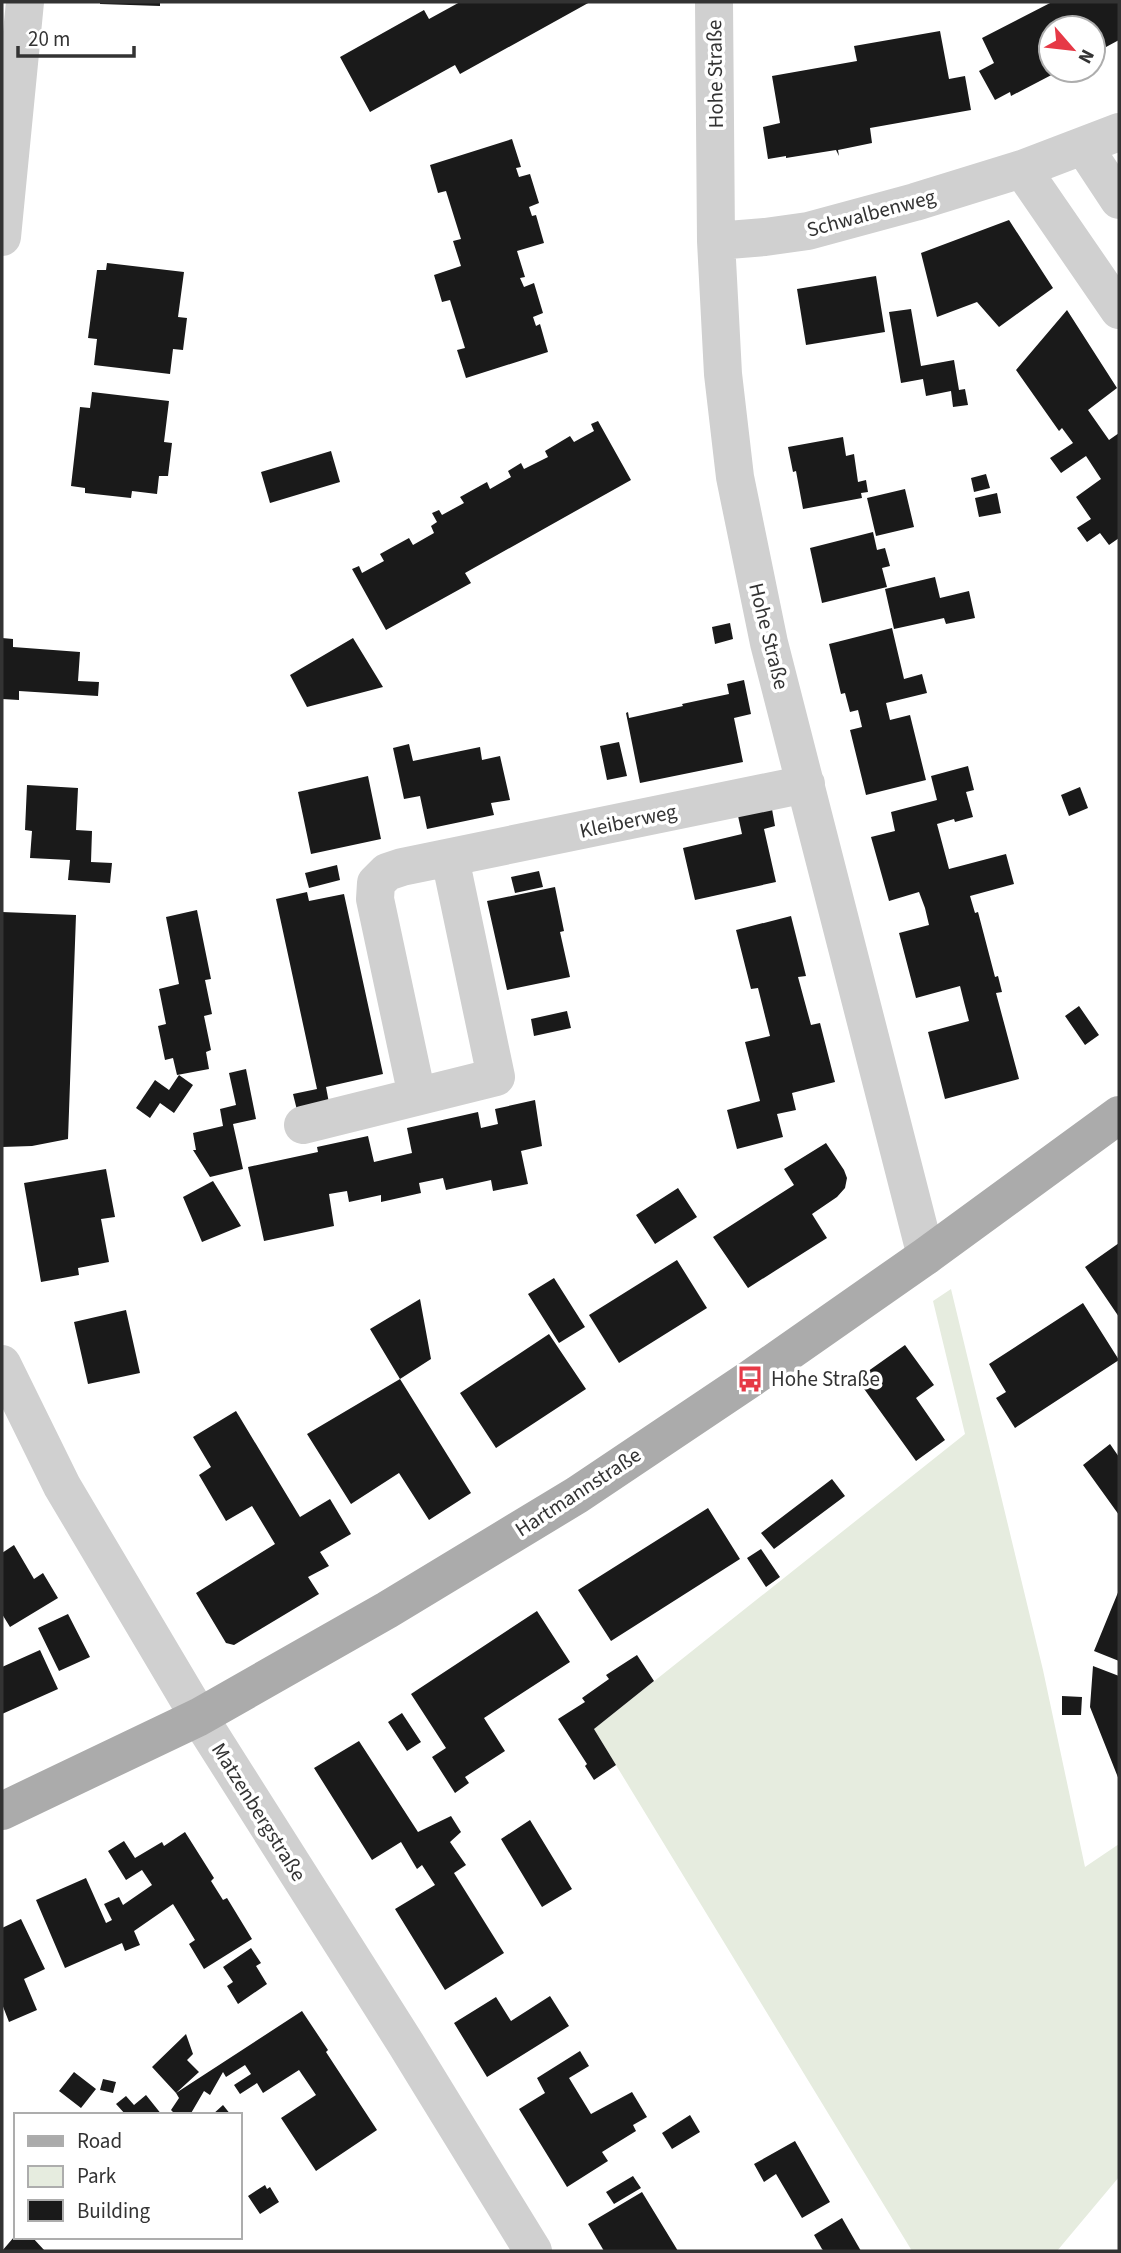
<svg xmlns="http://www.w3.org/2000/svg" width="1121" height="2253" viewBox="0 0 1121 2253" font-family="'Source Sans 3',sans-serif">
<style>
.green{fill:#e6ecdf}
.building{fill:#1a1a1a}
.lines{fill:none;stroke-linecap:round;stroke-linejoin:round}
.minor{stroke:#d0d0d0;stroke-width:38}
.major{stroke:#ababab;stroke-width:38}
.labels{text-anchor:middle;stroke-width:7;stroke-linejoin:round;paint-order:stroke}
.street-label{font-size:21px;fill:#333;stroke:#fff}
.poi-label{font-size:21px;fill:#333;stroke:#fff;text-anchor:start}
</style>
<rect width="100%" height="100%" fill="#fff"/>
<!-- green -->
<path class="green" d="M951,1289L1043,1670L1085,1867L1119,1844V2177L1057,2251H912L594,1729L965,1434L933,1301Z"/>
<!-- building -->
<path class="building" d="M100,2H160V6L100,4Z
M460,2H590L460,74L455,65L370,112L340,57L424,10L429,19Z
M1052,2H1119V40L1093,54V28H1051V70H1061L1011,96L1010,92L995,100L979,71L994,63L982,38Z
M940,31L949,79L965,76L971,110L870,128L872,143L838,150L839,156L836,150L786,158V156L768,159L763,127L780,123L772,76L857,61L854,46Z
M512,139L521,167L516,168L519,177L530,174L539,203L529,207L532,216L536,215L544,243L517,251L525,277L520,278L524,287L534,283L543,313L533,317L536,326L540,324L548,352L466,378L457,350L465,348L450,300L442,302L434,275L461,266L453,241L461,239L446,191L438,193L430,165Z
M1009,220L1053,288L999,327L977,302L937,317L921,253Z
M107,263L184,272L178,317L187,318L183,350L173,349L170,374L94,365L97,339L88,338L97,270H106Z
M876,276L885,332L806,345L797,289Z
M911,309L921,366L954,360L959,390L965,389L968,405L953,407L951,391L926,396L923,379L901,383L889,312Z
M1067,310L1117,388L1088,410L1109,440L1119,433V538L1109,545L1100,533L1087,542L1077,528L1091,519L1076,497L1101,479L1086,456L1061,473L1050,458L1073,443L1062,428L1059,431L1016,370Z
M92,392L169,401L164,442L172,443L168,476H159L157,494L132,491L131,498L85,493V488L71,486L80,407L90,408Z
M598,421L631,480L465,573L471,583L386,630L352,569L359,566L362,573L384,561L380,554L409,538L413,545L434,533L431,526L437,522L432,513L439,510L442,515L464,503L460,497L487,482L490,489L511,477L508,471L521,463L524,469L548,457L545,451L570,436L574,442L594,431L591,424Z
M843,437L846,456L854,454L858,482L866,480L868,492L861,493L862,498L803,509L796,471L793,472L788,447Z
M331,451L340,482L270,503L261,472Z
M986,474L990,488L974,492L971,478Z
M905,489L914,527L876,536L867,498Z
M997,493L1001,513L979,517L975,498Z
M873,532L877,550L885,548L890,566L882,568L887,587L822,603L810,548Z
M935,577L940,598L969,591L975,618L946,624L944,618L894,629L885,589Z
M730,623L733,639L715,644L712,627Z
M892,628L904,679L922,674L927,693L886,703L890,720L910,715L926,780L866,795L850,730L862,727L858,710L850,712L845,693L841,694L829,644Z
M2,638L13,639V647L80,652L78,681L99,682L98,696L19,691V700L2,699Z
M353,638L383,687L307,707L290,675Z
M744,680L751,714L734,718L743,762L640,783L626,713L628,712L629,718L683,706L682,704L729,694L727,684Z
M619,742L627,776L607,780L600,746Z
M409,744L413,761L480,747L482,760L500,756L510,800L491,803L494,815L427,829L420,796L404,799L393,748Z
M968,766L974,790L966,792L973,817L955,822L954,819L937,824L949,869L1006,854L1014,884L970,896L975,913L978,912L995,977L998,976L1002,992L996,993L1019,1079L945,1099L928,1032L969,1021L964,1002L960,986L916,998L899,933L929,925L925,908L919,892L889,901L871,837L895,831L891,812L937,800L931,776Z
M368,776L381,839L311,854L298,792Z
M27,785L78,788L76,830L92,831L91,862L112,863L110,883L68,880L70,860L30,858L32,831L25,830Z
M1080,787L1088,808L1069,816L1061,795Z
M772,809L775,826L764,829L776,882L695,900L683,848L742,834L738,816Z
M337,865L340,880L309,888L305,873Z
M539,871L543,887L515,893L511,877Z
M555,887L564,931L560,932L570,977L507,990L487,901Z
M307,892L309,901L344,894L383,1074L326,1087L329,1103L297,1110L293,1094L317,1089L276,899Z
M197,910L211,979L205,980L212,1014L204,1016L211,1050L206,1052L209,1069L177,1075L173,1058L165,1060L158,1026L166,1024L159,989L179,984L166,917Z
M2,912L76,915L68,1139L32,1146L2,1147Z
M791,916L806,976L798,977L811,1025L820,1023L835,1082L792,1093L796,1110L777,1114L783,1137L737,1149L727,1110L760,1101L745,1042L770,1036L758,988L751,989L736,930Z
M1079,1006L1099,1035L1085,1045L1065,1016Z
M567,1011L571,1028L534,1036L531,1019Z
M246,1069L256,1119L233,1124L243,1169L210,1177L193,1150H196L193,1133L223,1126L220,1109L236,1105L229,1073Z
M179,1075L193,1085L174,1113L160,1103L150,1118L136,1108L155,1080L169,1090Z
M535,1100L542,1146L521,1151L528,1184L493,1191L491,1180L446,1190L443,1178L419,1183L421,1193L381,1202V1195L349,1202L347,1191L329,1194L334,1226L264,1241L248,1167L318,1152L317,1147L368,1136L374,1162L412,1153L407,1128L478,1112L481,1128L498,1124L495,1109Z
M826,1143L844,1170L847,1178L845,1188L837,1197L812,1214L827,1238L748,1288L713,1237L794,1185L784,1169Z
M106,1169L115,1217L101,1219L109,1262L78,1268L79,1275L41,1282L24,1183Z
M213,1181L241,1226L202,1242L183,1197Z
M678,1188L697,1217L655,1244L636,1215Z
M1119,1243V1317L1085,1267Z
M677,1260L707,1308L619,1363L589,1315Z
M554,1278L585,1327L559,1343L528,1294Z
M420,1299L431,1359L400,1379L471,1493L429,1520L399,1473L351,1504L307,1434L400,1379L370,1329Z
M1083,1303L1119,1360L1015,1428L996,1398L1006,1392L989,1364Z
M126,1310L140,1373L88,1384L74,1322Z
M549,1334L586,1389L496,1448L460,1393Z
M905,1345L934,1385L916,1398L945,1440L916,1461L857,1379Z
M236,1411L300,1517L330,1499L351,1534L320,1552L329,1566L308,1577L319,1594L234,1645L226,1643L196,1593L275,1544L252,1506L226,1521L199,1475L211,1467L193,1437Z
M1110,1444L1119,1457V1515L1083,1465Z
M832,1479L845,1496L774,1549L761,1533Z
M708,1508L740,1559L611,1641L578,1590Z
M14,1545L34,1579L43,1573L58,1598L10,1627L2,1614V1553Z
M761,1549L780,1577L766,1587L747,1558Z
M1119,1590V1661L1094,1651Z
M537,1611L570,1662L484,1718L505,1751L465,1777L469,1783L455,1793L432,1757L446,1748L411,1694Z
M68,1614L90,1657L59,1671L38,1628Z
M40,1650L58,1689L2,1714V1667Z
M637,1655L654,1681L594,1729L616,1765L594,1780L585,1766L587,1764L558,1719L585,1702L582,1698L609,1679L606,1675Z
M1093,1666L1119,1676V1780L1090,1707Z
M1062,1696L1082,1697L1081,1715H1062Z
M402,1713L421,1742L407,1751L388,1722Z
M359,1741L418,1832L451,1816L461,1832L450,1842L466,1865L454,1873L504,1953L445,1990L395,1909L435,1885L422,1865L417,1869L401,1842L372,1860L314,1768Z
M530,1820L572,1889L542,1907L501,1839Z
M185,1832L214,1878L211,1881L223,1900L227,1898L252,1939L204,1969L189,1944L195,1940L173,1904L134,1931L140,1945L125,1951L122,1943L65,1968L36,1900L86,1878L106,1923L112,1920L104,1904L119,1897L123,1905L152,1885L142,1870L126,1880L108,1851L124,1841L135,1858L162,1842L164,1846Z
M21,1919L45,1969L24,1979L37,2010L9,2022L2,2004V1928Z
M251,1948L261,1963L256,1966L267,1984L238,2004L227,1986L233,1982L223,1967Z
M550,1996L569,2026L487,2077L454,2023L496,1997L511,2021Z
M302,2011L328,2050L326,2052L377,2130L316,2171L281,2118L316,2095L299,2070L263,2093L257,2083L240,2094L234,2085L251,2074L245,2065L226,2077L223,2072L210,2095L204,2091L190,2115H176L171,2110L179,2098L176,2093Z
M186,2034L193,2054L187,2060L199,2072L176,2093L152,2067Z
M580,2051L589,2066L569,2078L591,2114L632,2092L647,2117L633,2125L636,2131L602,2152L608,2161L567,2187L519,2109L545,2093L537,2078Z
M74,2072L96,2089L81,2108L59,2091Z
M103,2079L116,2082L113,2093L100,2090Z
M146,2095L162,2115H126L116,2104L126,2096L134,2105Z
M223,2105L231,2115H212Z
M690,2115L700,2132L672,2149L662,2133Z
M795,2141L830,2202L802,2218L776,2174L764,2182L754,2164Z
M633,2176L641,2188L614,2204L606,2192Z
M265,2185L267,2189L270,2187L279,2202L260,2214L248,2196Z
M642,2192L678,2251H604L588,2224Z
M842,2218L850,2232L861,2251H824L822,2249L814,2235Z
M14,2237H32L45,2251H2Z"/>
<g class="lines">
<!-- minor -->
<path class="minor" d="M714,2L716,241L723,374L735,477L769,643L926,1256
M1084,147L1119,200
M1022,169L1119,310
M2,237L25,2
M716,241L765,237L808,231L915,202L1022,169L1119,132
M417,1096L375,899L376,883L387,872L402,867L806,784
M303,1125L496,1077L450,858
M2,1364L62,1486L199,1717L406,2044L533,2251"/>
<!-- major -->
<path class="major" d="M2,1811L199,1717L387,1610L577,1495L750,1379L926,1256L1119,1115"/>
</g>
<!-- icons -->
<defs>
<g id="bus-bare" transform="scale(2.1)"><path d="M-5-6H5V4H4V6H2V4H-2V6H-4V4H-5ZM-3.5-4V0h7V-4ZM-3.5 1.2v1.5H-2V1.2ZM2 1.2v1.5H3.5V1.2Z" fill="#e63946" stroke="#fff" stroke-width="2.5" paint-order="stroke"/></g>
</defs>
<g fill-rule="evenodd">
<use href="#bus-bare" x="750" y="1379"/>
</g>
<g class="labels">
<!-- street labels -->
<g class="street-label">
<text transform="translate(715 74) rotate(-91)" y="7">Hohe Straße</text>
<text transform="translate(871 213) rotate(-15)" y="7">Schwalbenweg</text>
<text transform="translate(769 636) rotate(76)" y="7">Hohe Straße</text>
<text transform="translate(628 821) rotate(-12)" y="7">Kleiberweg</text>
<text transform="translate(578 1492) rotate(-33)" y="7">Hartmannstraße</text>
<text transform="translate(259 1812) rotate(58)" y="7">Matzenbergstraße</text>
</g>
<!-- poi labels -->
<g class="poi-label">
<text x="771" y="1386">Hohe Straße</text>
</g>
</g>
<!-- border -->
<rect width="1121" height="2253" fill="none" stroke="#333333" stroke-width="7"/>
<!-- legend -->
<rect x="14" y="2113" width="228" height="126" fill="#ffffff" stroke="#adadad" stroke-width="2"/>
<rect x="28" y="2136" width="35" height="10" fill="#ababab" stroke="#adadad" stroke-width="2"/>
<text x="77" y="2148" font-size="21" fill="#333333">Road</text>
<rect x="28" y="2166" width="35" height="21" fill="#e6ecdf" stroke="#adadad" stroke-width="2"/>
<text x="77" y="2183" font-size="21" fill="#333333">Park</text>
<rect x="28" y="2200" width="35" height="21" fill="#1a1a1a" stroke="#adadad" stroke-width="2"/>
<text x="77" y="2218" font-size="21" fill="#333333">Building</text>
<!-- north arrow -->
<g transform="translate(1072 49) rotate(118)"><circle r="33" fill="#ffffff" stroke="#adadad" stroke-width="2"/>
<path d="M0-5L12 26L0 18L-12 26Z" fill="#e63946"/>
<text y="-10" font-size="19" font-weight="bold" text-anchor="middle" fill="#333333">N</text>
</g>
<!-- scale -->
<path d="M18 46v10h116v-10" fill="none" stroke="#333333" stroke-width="3.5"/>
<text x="28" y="46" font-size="21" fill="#333333" stroke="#ffffff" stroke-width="5" paint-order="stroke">20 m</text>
</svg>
